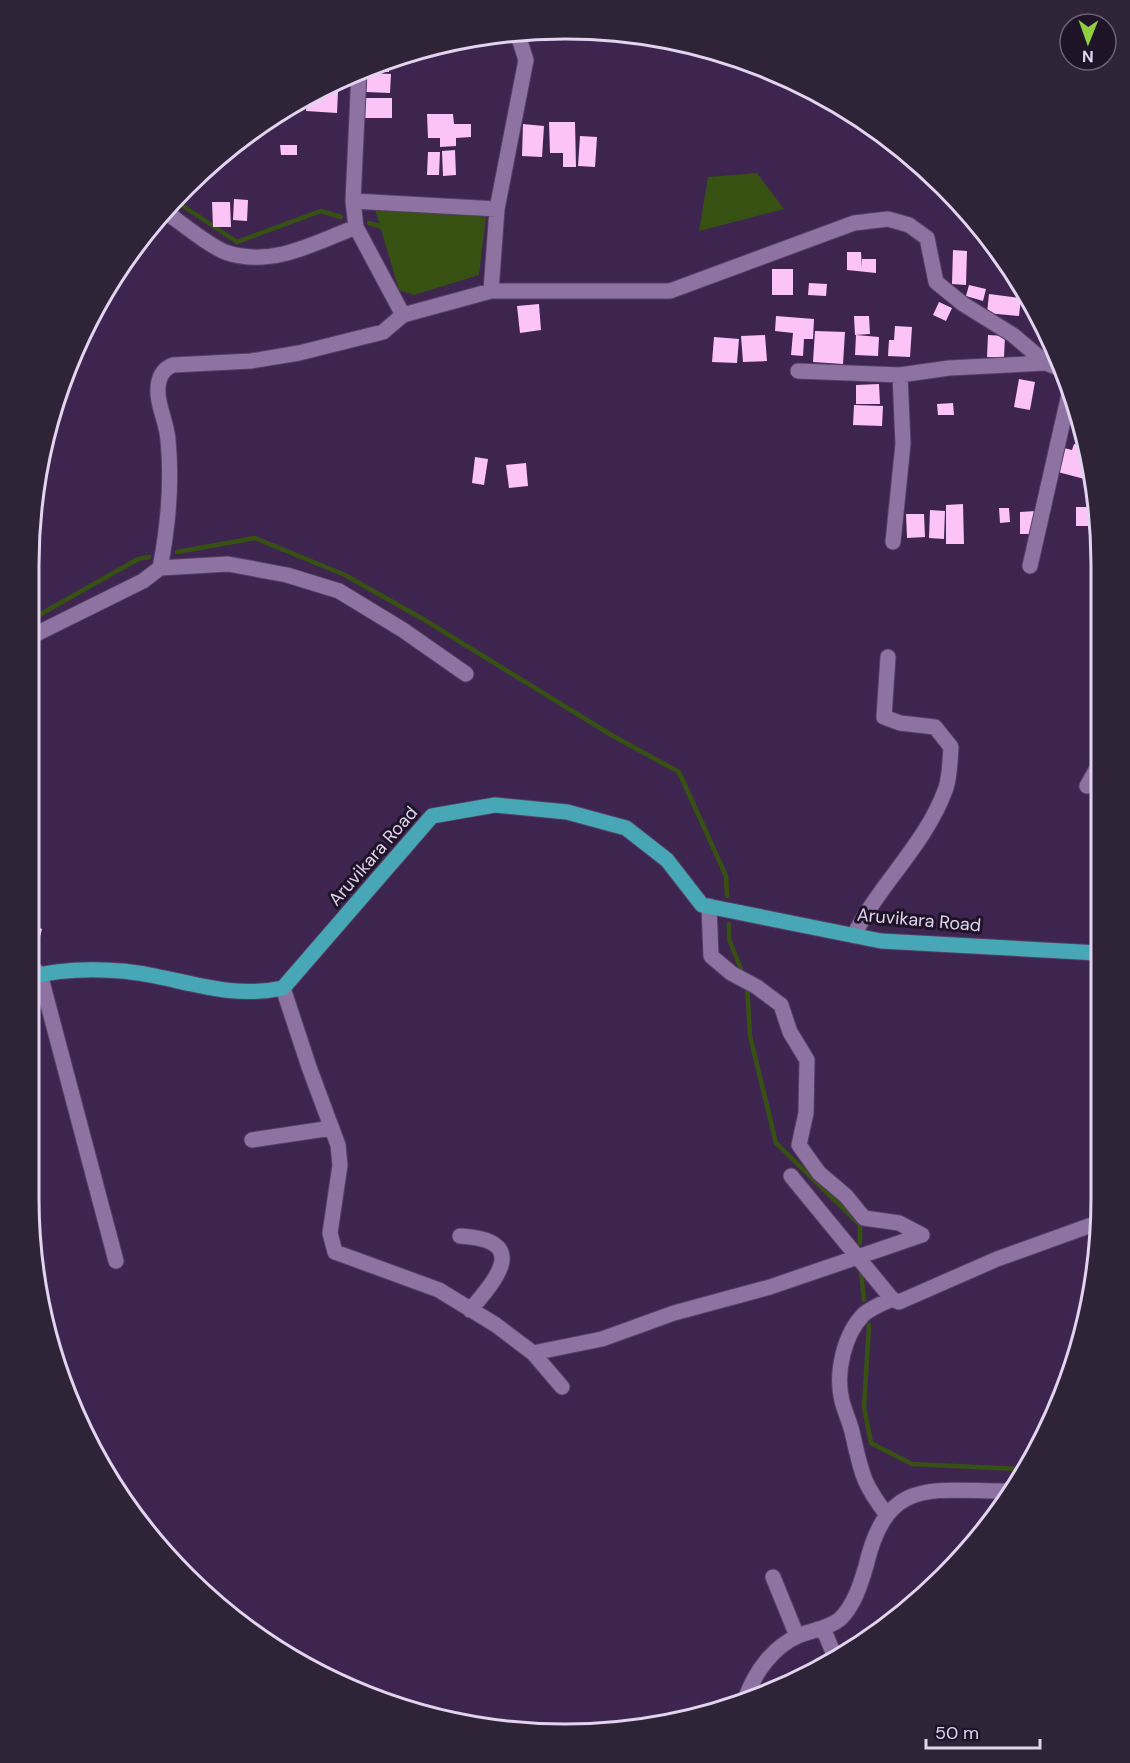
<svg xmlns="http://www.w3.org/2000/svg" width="1130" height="1763" viewBox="0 0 1130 1763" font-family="'DM Sans',sans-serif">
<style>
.water{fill:#365112}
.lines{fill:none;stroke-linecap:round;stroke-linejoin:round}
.stream{stroke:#365112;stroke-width:4.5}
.building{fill:#fcc3f7}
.minor-casing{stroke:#554064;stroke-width:17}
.major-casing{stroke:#554064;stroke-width:17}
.minor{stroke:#8d72a2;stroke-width:15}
.major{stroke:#47a7b6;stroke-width:15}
.labels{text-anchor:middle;stroke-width:6;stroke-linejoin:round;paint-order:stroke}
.street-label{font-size:18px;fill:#e2d3ee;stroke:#1f1427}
.rim{fill:none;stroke:#e2d3ee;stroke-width:3}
</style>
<rect width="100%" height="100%" fill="#3e254f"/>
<!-- water -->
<path class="water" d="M757,173L784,209L699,231L708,177Z
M374,206L486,217L479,275L414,295L399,290Z"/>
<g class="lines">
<!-- stream -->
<path class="stream" d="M174,200L237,242L321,211L341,217
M369,223L383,227
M177,552L255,538L345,575L423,619L613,736L679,772L726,876L727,896
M32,619L138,559L149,557
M729,924V939L743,974
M747,984L750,1036L776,1143L860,1225V1243
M861,1269L864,1300
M869,1325L864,1407L871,1443L912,1464L1020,1469"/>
</g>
<!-- building -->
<path class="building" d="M389,61V72H359Z
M367,73L391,74L390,93L366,92Z
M317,91L338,92L337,113L306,111L307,97Z
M361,98H392V118H361Z
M427,114H453L454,124H471V137L456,138V146L440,147V138H428Z
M549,122H575L576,167H563V153H550Z
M523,124L544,126L542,157L522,156Z
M580,136L597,137L595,167L578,166Z
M280,145H297V155H281Z
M455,150L456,175L443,176L442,151Z
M428,152H440L439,175H427Z
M234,199L248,200L247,221L233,220Z
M212,202H230L231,227H213Z
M953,250L967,251L966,285L952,284Z
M847,252H861L862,268V259H876V273L847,270Z
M772,269H793V295H772Z
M809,283L827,284L826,296L808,295Z
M969,285L986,289L983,301L966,296Z
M989,294L1021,298L1019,316L987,313Z
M939,302L952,308L946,321L933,315Z
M539,304L541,330L520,333L517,306Z
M776,316L814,319L813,339H804L803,356L791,355L793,333L775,331Z
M854,316H869L870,334L855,335Z
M895,326L912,327L910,357L888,356L889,340H894Z
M815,331L845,332L843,364L813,362Z
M765,335L767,361L743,362L741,336Z
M856,335L879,337L878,356L855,355Z
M988,335L1005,336L1004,358L987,357Z
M714,337L739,339L737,363L712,362Z
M1019,379L1035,382L1030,410L1014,407Z
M879,384L880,404H856V385Z
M953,403L954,415H938L937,404Z
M854,405L883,406L882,426L853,425Z
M1074,444L1087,447L1092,481L1054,471L1060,447L1072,450Z
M475,457L488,459L484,485L472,483Z
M526,463L528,486L509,488L506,465Z
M963,504L964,544H946V505Z
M1076,507H1092V526H1076Z
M999,508H1009L1010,522L1000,523Z
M930,510L945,511L944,539L929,538Z
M1036,511L1037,534H1020V512Z
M906,514H924L925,537L907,538Z
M30,923L42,929L39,941L30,937Z"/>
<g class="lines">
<!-- minor casing -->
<g class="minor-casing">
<path id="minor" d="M353,201L497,209
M163,210C179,221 211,248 228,253C273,267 315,243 356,227
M491,291L497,209L526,60L517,32
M403,315L491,291H670L854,223L888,219L909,225L927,238L936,282L963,304L1013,335L1046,363L1061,369
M798,371L900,375L949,368L1046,363
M893,542L903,444L900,375
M1030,566L1070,390
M160,568L228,564L287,575L339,591L403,630L466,674
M32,636L143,581L160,568C168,527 172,481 168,440C167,421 154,400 159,381C161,373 165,368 173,365L251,361L299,353L383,332L403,315L356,227L353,201L359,72
M1087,786L1099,765
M709,906L711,956L731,973L757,987L781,1005L790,1032L807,1060L806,1113L799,1145L819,1173L846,1196L864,1218L899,1223L922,1235
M854,935C880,883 926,844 946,788C950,775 950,760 951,747L935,727L900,723L884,717L888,657
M30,966L40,974L116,1261
M283,988L309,1067L338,1145L340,1165L330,1233L335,1252L439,1290L496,1325L533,1353L562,1387
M252,1140L332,1128
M791,1176L892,1299L899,1302L997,1259L1097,1223
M460,1236C529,1240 499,1277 470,1310
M533,1353L602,1339L674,1313L770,1287L922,1235
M887,1515C862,1482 862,1474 853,1436C851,1424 845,1413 842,1401C835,1373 844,1334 864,1314C871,1308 883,1303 892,1299
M773,1577L797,1636
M818,1629L825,1633L835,1657
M746,1697C755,1672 773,1647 798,1636C811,1630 828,1629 840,1619C854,1606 861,1583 866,1566C887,1476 931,1491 1006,1491"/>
</g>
<!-- major casing -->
<g class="major-casing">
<path id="major" d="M30,977C67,967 118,968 155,976C199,985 238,998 283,988L432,816L495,805L567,812L626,828L667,860L702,905L881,941L1098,953"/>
</g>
<!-- minor -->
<use href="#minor" class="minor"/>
<!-- major -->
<use href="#major" class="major"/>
</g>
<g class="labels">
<!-- street labels -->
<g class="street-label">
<text transform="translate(373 856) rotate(-49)" y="6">Aruvikara Road</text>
<text transform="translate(919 920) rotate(5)" y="6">Aruvikara Road</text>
</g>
</g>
<!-- crop -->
<path d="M0 0H1130V1763H0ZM565 39H565A526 526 0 0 1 1091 565V1198A526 526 0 0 1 565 1724H565A526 526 0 0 1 39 1198V565A526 526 0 0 1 565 39Z" fill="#2f2337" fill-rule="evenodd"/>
<path class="rim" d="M565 39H565A526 526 0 0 1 1091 565V1198A526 526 0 0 1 565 1724H565A526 526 0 0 1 39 1198V565A526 526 0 0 1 565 39Z"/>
<!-- north arrow -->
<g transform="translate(1088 42) rotate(181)"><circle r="28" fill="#1f1427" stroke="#6d6077" stroke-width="1.5"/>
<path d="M0-4.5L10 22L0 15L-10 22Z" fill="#91cd40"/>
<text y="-9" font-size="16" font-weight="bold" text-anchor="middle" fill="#e2d3ee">N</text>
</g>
<!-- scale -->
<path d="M926 1739v9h114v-9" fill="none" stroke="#e2d3ee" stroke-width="3"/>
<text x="935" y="1739" font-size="18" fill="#e2d3ee" stroke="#1f1427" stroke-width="4.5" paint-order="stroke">50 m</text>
</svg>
